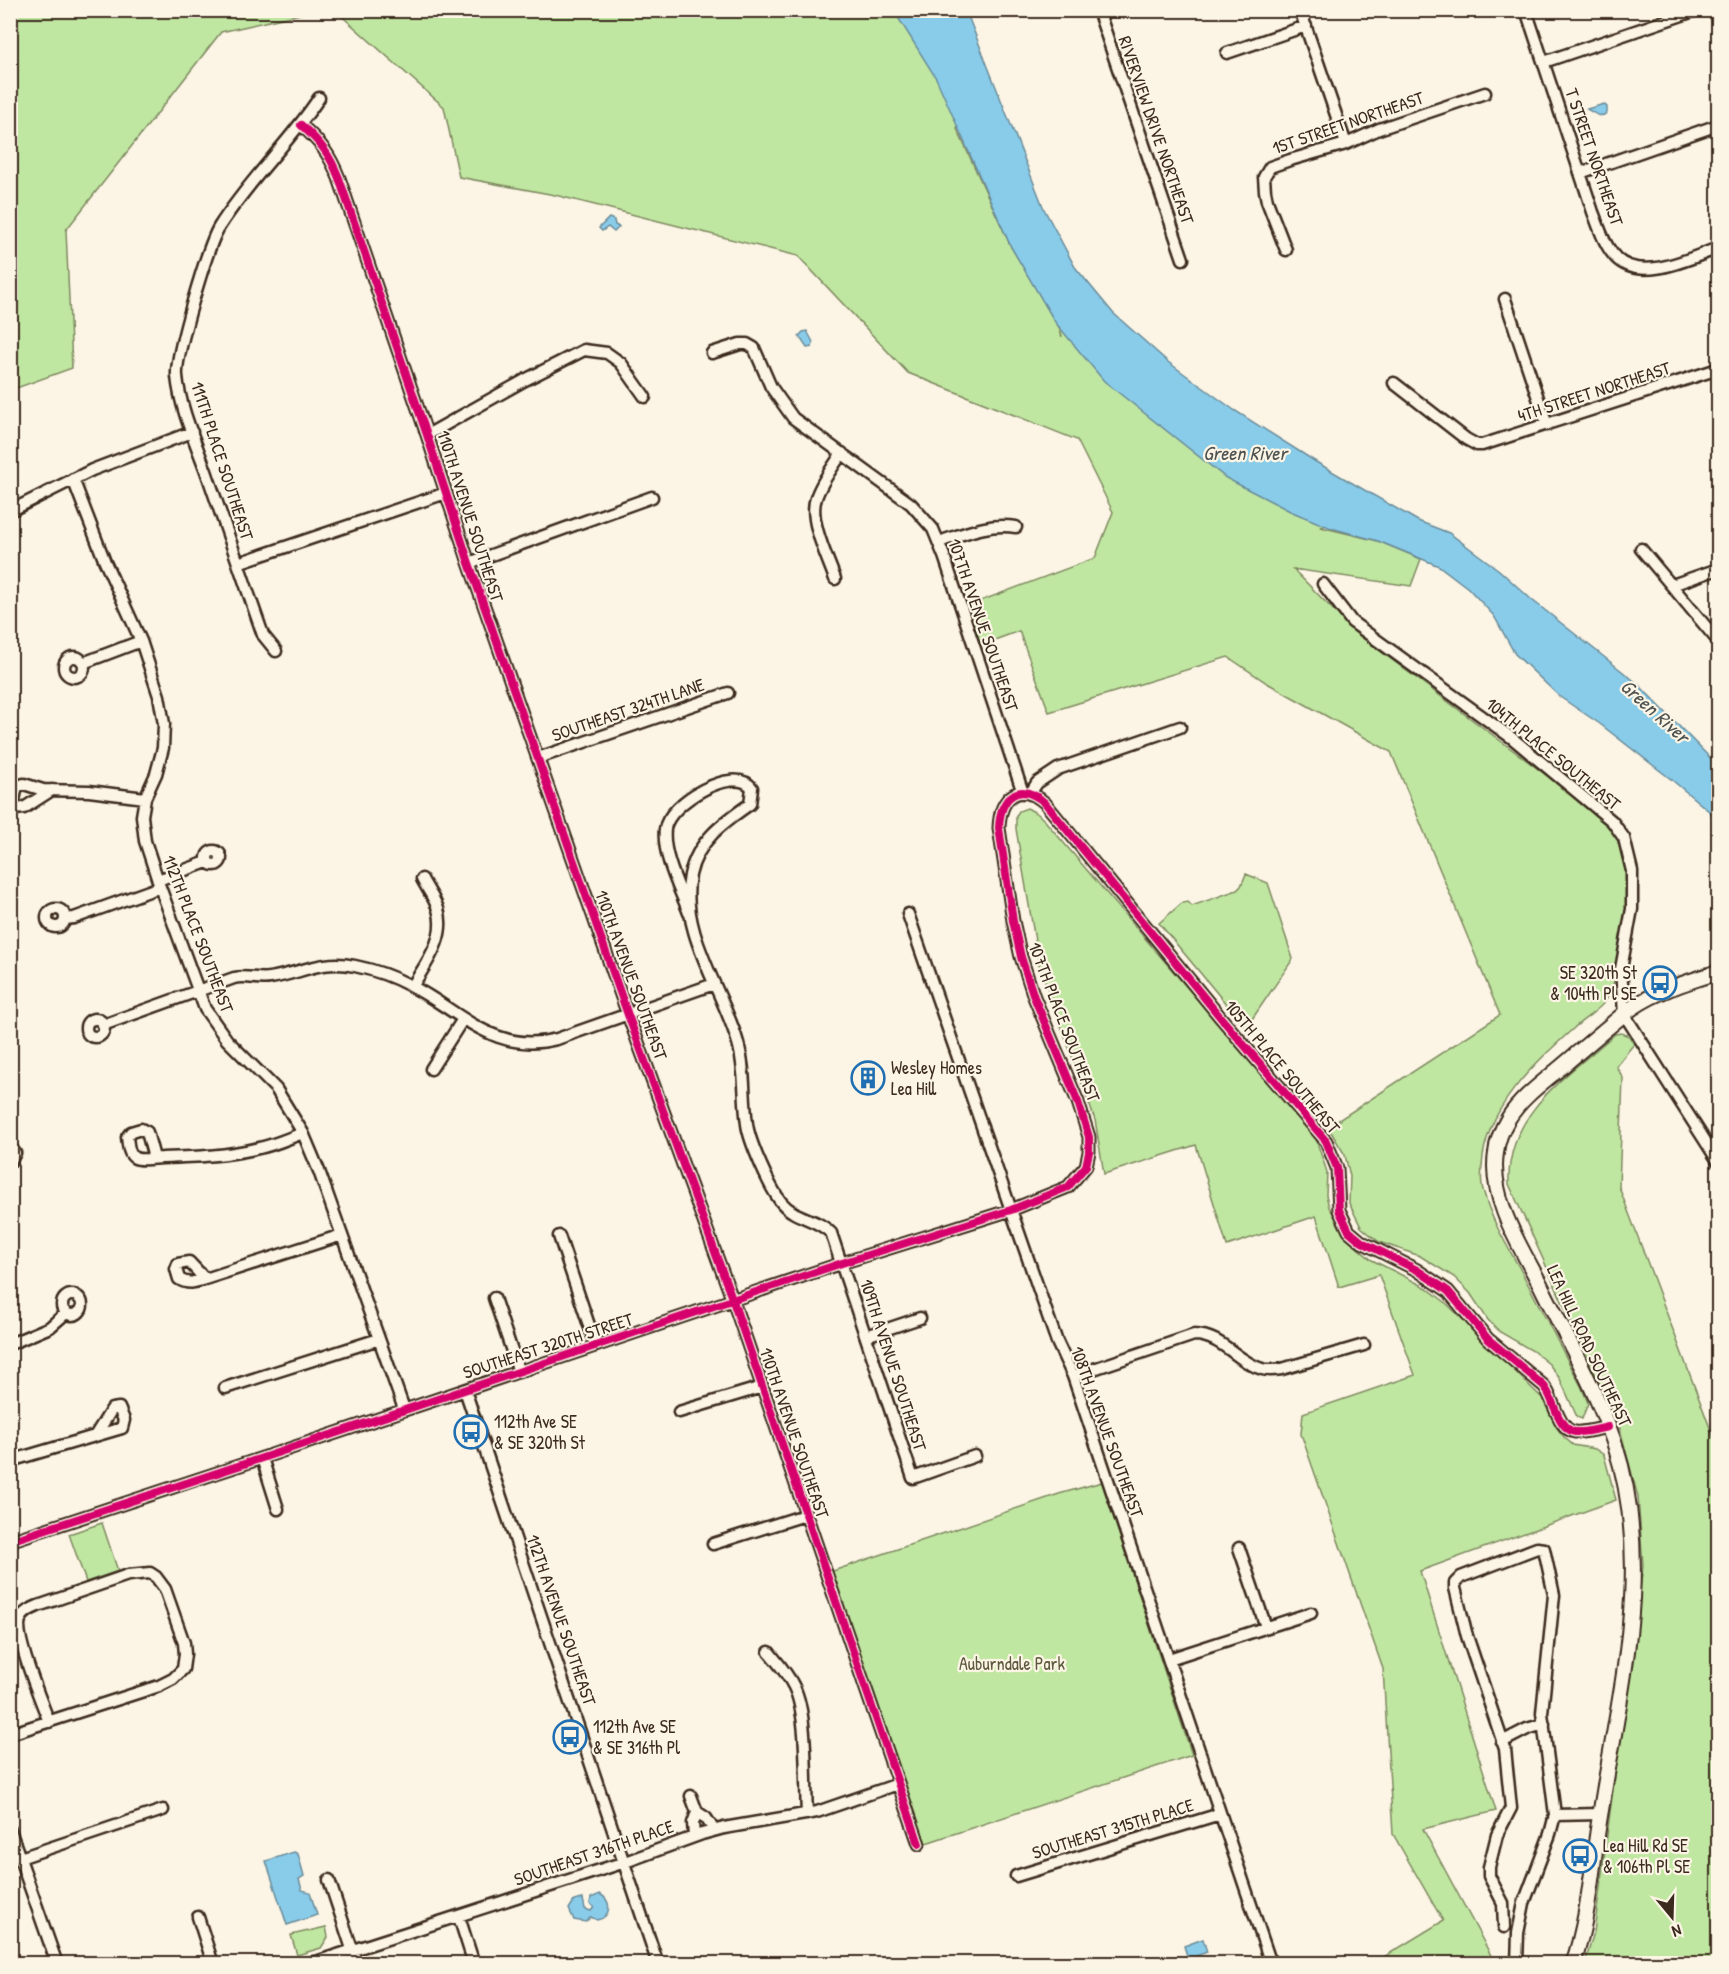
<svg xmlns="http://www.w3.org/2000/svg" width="1729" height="1974" viewBox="0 0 1729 1974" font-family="'Patrick Hand',sans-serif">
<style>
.green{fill:#c0e7a1;stroke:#7e8860;stroke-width:1.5}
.water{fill:#89ccea;stroke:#6a8b98;stroke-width:1.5}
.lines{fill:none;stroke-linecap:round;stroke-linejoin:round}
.minor-casing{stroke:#3b2a1e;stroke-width:15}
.major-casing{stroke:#3b2a1e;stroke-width:18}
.minor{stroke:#fcf5e5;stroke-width:10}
.major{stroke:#fcf5e5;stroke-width:14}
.cycleway-casing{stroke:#fcf5e5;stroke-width:11}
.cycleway{stroke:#d6006c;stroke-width:8}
.labels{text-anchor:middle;stroke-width:4.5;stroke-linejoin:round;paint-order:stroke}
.street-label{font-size:18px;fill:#3b2a1e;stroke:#fcf5e5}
.poi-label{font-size:18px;fill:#3b2a1e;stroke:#fcf5e5;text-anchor:start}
.park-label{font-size:18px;fill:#5c593f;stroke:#fcf5e5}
.water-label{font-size:20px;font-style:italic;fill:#4e5251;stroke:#fcf5e5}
</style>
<rect width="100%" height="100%" fill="#fcf5e5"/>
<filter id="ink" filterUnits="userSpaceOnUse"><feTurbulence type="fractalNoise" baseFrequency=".0167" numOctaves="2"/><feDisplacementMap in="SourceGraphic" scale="12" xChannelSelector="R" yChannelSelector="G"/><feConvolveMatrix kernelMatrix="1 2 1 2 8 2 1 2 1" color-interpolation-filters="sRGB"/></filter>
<g filter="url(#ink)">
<!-- green -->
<path class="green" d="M10,11H313L221,32L66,230L72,368L11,390Z
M336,11H945L978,121L957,129L1011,247L1059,327L1062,337L1046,275L1343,518L1321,527L1378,541L1421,559L1411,586L1293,569L1356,633L1585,804C1601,817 1614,829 1622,849C1633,878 1623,974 1606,1000C1601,1009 1583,1019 1575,1027C1534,1064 1485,1108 1482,1166C1481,1175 1481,1185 1484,1193C1491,1219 1506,1244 1519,1267C1540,1308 1561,1348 1582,1388L1588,1403L1582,1419L1577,1417L1560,1379L1549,1364L1533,1351L1500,1332L1488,1320L1470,1293L1454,1277L1420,1256L1379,1242L1361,1227L1349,1203L1350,1176L1345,1155L1328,1127L1500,1015L1391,752L1267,683L1228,657L1049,712L1019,631L981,645L967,606L1095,558L1113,512L1077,440L908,373L798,256L555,195L459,177L444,107Z
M1027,808L1038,814L1046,822L1316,1139L1327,1172L1326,1195L1329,1207L1354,1245L1372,1260L1427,1288L1445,1302L1542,1398L1557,1428L1564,1437L1573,1445L1595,1449L1604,1455L1616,1500L1420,1571L1496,1811L1423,1829L1495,1963H1374L1443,1921L1393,1834L1383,1669L1301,1434L1303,1413L1415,1375L1379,1275L1339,1287L1316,1216L1227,1246L1196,1145L1104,1174L1095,1120L1039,964L1016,829V816L1019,811Z
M1246,874L1268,883L1293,959L1246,1028L1159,923L1182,903L1188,902L1192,906L1237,890L1241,886Z
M1621,1033L1629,1036L1634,1044L1616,1066L1623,1078L1619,1187L1718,1449V1963H1585L1594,1932L1643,1566L1638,1497L1620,1429L1509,1184C1506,1113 1567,1076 1615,1034Z
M1102,1482L1192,1755L923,1844L830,1572L1059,1494Z
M102,1523L118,1571L86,1582L69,1534Z
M326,1927L328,1937L321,1948L297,1955L291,1935Z"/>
<!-- water -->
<path class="water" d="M894,11H966L1044,209L1075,267L1113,313L1168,362L1234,410L1316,462L1418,521L1449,533L1499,570L1532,600L1637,683L1718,766V825L1710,812L1672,780L1600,724L1560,697L1515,654L1494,616L1468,588L1439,566L1378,541L1331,528L1290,511L1226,478L1104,381L1055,322L1011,247L936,78Z
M1604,104L1607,107V113C1600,119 1594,113 1587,109Z
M609,218L614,220L615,225L619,227L614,232L608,227L602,231L599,228Z
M807,331L813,342L812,347L807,348L799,336L803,332Z
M294,1852L298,1854L304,1876L299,1879L302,1890L310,1892L317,1915L287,1925L266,1861Z
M600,1894C612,1901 612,1917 597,1920L591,1917L586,1922L574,1920L569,1909L574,1901L583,1899L585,1909L591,1911L594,1907L590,1904L591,1898Z
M1203,1939L1207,1952L1188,1959L1184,1946Z"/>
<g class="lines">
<!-- minor casing -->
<g class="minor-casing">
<path id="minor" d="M1098,10L1183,259
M1300,10L1346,144
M1526,10L1593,212C1599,227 1604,245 1616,258C1641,283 1691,258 1718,248
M1227,53L1306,26
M1544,62L1697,10
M301,125C320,142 329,153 339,178L427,435L469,563L628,1015L733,1301L919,1844
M1580,173L1718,125
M1286,250L1267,201L1265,191L1264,177L1270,167L1290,160L1346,144L1379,129L1485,93
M1505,299L1547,425
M712,353L740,344H747L754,348L771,387L793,418L911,504L933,529L944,556L1023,793
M1394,383L1466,439L1477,445H1482L1718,369
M427,435L525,380L584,350L607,353L621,363L645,397
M73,479L105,562L141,641L159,696L164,724L163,748L156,774L145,798L142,816L145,841L160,887L205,1009L227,1040L276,1089L303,1133L319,1171L404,1409
M10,511L92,470L192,432
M939,542C966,533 987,523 1016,527
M1641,549L1718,641
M238,563L446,493
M469,563L652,497
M835,579C828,559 808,519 816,498C821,482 833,467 842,453
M1323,584L1352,622L1512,738L1612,821L1624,838L1632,871V909L1621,969L1624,1014L1718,1161
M1672,585L1718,569
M276,651L263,635C244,580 225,526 206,471C195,441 180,408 177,376C175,356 208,245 219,227C248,181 289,143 319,98
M64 667a10 10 0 1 1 20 0a10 10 0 1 1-20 0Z
M83,663L141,641
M538,758L728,693
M52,790L24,808L15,809L13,805L17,786L24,784L43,790L89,791L145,798
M1030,794L1037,783L1058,769L1180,727
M207 858a7 7 0 1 1 14 0a7 7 0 1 1-14 0Z
M158,880L207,862
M47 918a9 9 0 1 1 18 0a9 9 0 1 1-18 0Z
M689,913C680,889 662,855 665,829C668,803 735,764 752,788L750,804C724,822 697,841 690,875C679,932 723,990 738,1043C746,1071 743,1096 747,1124C749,1141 770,1189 782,1203C795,1219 817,1218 831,1233L913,1478L975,1456
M908,914L1057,1342L1073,1376L1271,1964
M65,919L74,918L160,887
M412,987C426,963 447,938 438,909C435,899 427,889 422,879
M86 1028a9 9 0 1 1 18 0a9 9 0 1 1-18 0Z
M103,1025L234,978C246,975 258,980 270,978C302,973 321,959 355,966C375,970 394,977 411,986C462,1012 494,1055 557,1039L714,984
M431,1069L463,1019
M10,1146L15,1153L10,1162
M154,1158L147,1132L141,1129L131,1132L127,1137C128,1143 128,1155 135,1158C142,1161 155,1158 162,1158C195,1157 227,1156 259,1148C274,1145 289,1138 303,1133
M559,1236L596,1346
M205,1279L189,1262L178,1264L176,1269L179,1279C188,1285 196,1282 205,1279L342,1235
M62 1305a10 10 0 1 1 20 0a10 10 0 1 1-20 0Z
M494,1298L519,1372
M866,1336L920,1318
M10,1344L50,1327L66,1313
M1073,1376L1194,1335C1222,1335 1237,1362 1262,1369C1268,1371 1275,1370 1282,1369L1364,1345
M225,1388L379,1339
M465,1390L658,1964
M679,1412L762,1387
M262,1458L278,1509
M10,1461L122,1428L124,1420L119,1408L112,1409L95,1436
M10,1541L262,1458L842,1263L1011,1210L1068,1187L1086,1166L1089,1152V1137L1078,1102L1034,997L1021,957L1013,921L999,828C1000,797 1019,780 1045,803L1221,1018L1326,1141L1337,1168L1339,1210L1349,1231L1362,1242L1417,1270L1448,1291L1488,1339L1544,1386C1554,1398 1557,1429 1575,1432C1585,1433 1598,1429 1608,1427
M713,1544L805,1515
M1239,1548L1266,1627
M769,1652C778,1663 788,1674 794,1687C808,1715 805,1780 807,1814
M1169,1659L1311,1613
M10,1734L159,1686L173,1679L183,1669L185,1654L184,1643L165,1589L156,1577L150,1573L128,1575L38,1606C31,1609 23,1612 20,1620C14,1637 42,1703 49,1722
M1502,1742L1527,1729L1544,1724
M691,1796L697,1812
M1555,1815L1600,1814
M10,1830L57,1964
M694,1837L693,1823L697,1812L706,1818L714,1830
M20,1858L163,1810
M1016,1876L1220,1814
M329,1880L357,1964
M198,1917L213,1964
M459,1917L474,1964
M1504,1927L1503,1903L1489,1876V1867L1497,1835L1511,1808L1505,1749L1467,1636L1455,1588V1583L1461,1577L1537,1548L1544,1549L1554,1595L1542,1713L1555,1815L1550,1834L1524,1903L1518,1933L1517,1964
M303,1964L319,1961L625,1862L702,1834L724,1828L817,1812L898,1784"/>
</g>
<!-- major casing -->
<g class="major-casing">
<path id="major" d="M1573,1964C1590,1914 1592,1861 1601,1810C1620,1689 1654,1565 1615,1445C1596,1389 1566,1337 1540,1284C1520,1246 1489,1198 1496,1153C1497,1141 1502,1129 1508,1119C1520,1099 1542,1083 1560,1068C1581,1050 1602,1032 1624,1014C1651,992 1685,983 1718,972"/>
</g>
<!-- minor -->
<use href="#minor" class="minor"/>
<!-- major -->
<use href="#major" class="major"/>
<!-- cycleway casing -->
<g class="cycleway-casing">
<path id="cycleway" d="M301,125C320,142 329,153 339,178L427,435L469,563L628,1015L733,1301L919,1844
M10,1541L262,1458L842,1263L1011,1210L1068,1187L1086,1166L1089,1152V1137L1078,1102L1034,997L1021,957L1013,921L999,828C1000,797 1019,780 1045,803L1221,1018L1326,1141L1337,1168L1339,1210L1349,1231L1362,1242L1417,1270L1448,1291L1488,1339L1544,1386C1554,1398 1557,1429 1575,1432C1585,1433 1598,1429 1608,1427"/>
</g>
<!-- cycleway -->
<use href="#cycleway" class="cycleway"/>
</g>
</g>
<!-- icons -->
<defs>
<g id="bus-ring" transform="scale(1.725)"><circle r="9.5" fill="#fcf5e5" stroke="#1f6fb2" stroke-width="1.5"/><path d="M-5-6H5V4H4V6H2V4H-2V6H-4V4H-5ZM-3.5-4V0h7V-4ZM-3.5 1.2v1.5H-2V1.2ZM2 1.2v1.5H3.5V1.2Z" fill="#1f6fb2"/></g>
<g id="building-ring" transform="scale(1.725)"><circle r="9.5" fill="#fcf5e5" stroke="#1f6fb2" stroke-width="1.5"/><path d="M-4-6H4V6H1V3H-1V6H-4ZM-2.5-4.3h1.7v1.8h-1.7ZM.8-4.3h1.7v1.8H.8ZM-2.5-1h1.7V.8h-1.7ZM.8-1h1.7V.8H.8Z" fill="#1f6fb2"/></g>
</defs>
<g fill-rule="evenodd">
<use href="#bus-ring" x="1660" y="983"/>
<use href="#building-ring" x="868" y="1078"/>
<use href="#bus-ring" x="471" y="1432"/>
<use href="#bus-ring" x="570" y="1737"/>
<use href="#bus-ring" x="1580" y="1856"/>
</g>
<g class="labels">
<!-- street labels -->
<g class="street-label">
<text transform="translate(1348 123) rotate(-19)" y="6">1ST STREET NORTHEAST</text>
<text transform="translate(1156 130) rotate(71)" y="6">RIVERVIEW DRIVE NORTHEAST</text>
<text transform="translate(1594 157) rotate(71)" y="6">T STREET NORTHEAST</text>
<text transform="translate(1594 392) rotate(-18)" y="6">4TH STREET NORTHEAST</text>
<text transform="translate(222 461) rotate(72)" y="6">111TH PLACE SOUTHEAST</text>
<text transform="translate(470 516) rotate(72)" y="6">110TH AVENUE SOUTHEAST</text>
<text transform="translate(983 625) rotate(71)" y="6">107TH AVENUE SOUTHEAST</text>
<text transform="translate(628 710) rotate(-19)" y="6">SOUTHEAST 324TH LANE</text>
<text transform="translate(1553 754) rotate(39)" y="6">104TH PLACE SOUTHEAST</text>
<text transform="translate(198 934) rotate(69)" y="6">112TH PLACE SOUTHEAST</text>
<text transform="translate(631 975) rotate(70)" y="6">110TH AVENUE SOUTHEAST</text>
<text transform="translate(1064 1022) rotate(69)" y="6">107TH PLACE SOUTHEAST</text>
<text transform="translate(1282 1067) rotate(50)" y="6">105TH PLACE SOUTHEAST</text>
<text transform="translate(548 1346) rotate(-18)" y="6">SOUTHEAST 320TH STREET</text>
<text transform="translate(1589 1346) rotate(65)" y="6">LEA HILL ROAD SOUTHEAST</text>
<text transform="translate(893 1365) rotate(72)" y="6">109TH AVENUE SOUTHEAST</text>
<text transform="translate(1107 1432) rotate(70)" y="6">108TH AVENUE SOUTHEAST</text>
<text transform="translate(794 1433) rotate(71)" y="6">110TH AVENUE SOUTHEAST</text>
<text transform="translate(561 1620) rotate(71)" y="6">112TH AVENUE SOUTHEAST</text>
<text transform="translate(1113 1829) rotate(-17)" y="6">SOUTHEAST 315TH PLACE</text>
<text transform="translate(594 1853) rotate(-19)" y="6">SOUTHEAST 316TH PLACE</text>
</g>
<!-- poi labels -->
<g class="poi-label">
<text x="1637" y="979" text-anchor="end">SE 320th St<tspan x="1637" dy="21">&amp; 104th Pl SE</tspan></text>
<text x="891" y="1074">Wesley Homes<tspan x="891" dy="21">Lea Hill</tspan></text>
<text x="494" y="1428">112th Ave SE<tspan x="494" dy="21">&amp; SE 320th St</tspan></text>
<text x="593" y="1733">112th Ave SE<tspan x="593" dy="21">&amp; SE 316th Pl</tspan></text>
<text x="1603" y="1852">Lea Hill Rd SE<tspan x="1603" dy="21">&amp; 106th Pl SE</tspan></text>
</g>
<!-- park labels -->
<g class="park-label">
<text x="1012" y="1670">Auburndale Park</text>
</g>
<!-- water labels -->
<g class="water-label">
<text x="1245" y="460">Green River</text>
<text transform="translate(1655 711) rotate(42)" y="7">Green River</text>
</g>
</g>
<!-- margin -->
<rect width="1729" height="1974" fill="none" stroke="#fcf5e5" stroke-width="36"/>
<rect x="18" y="18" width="1693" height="1938" fill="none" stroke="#3b2a1e" stroke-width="2" filter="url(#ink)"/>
<!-- north arrow -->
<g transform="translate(1672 1917) rotate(161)" stroke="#fcf5e5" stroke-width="4.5" paint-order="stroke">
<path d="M0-4.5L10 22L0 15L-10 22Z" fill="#3b2a1e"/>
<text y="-9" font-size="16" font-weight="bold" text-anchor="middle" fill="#3b2a1e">N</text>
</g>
</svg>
